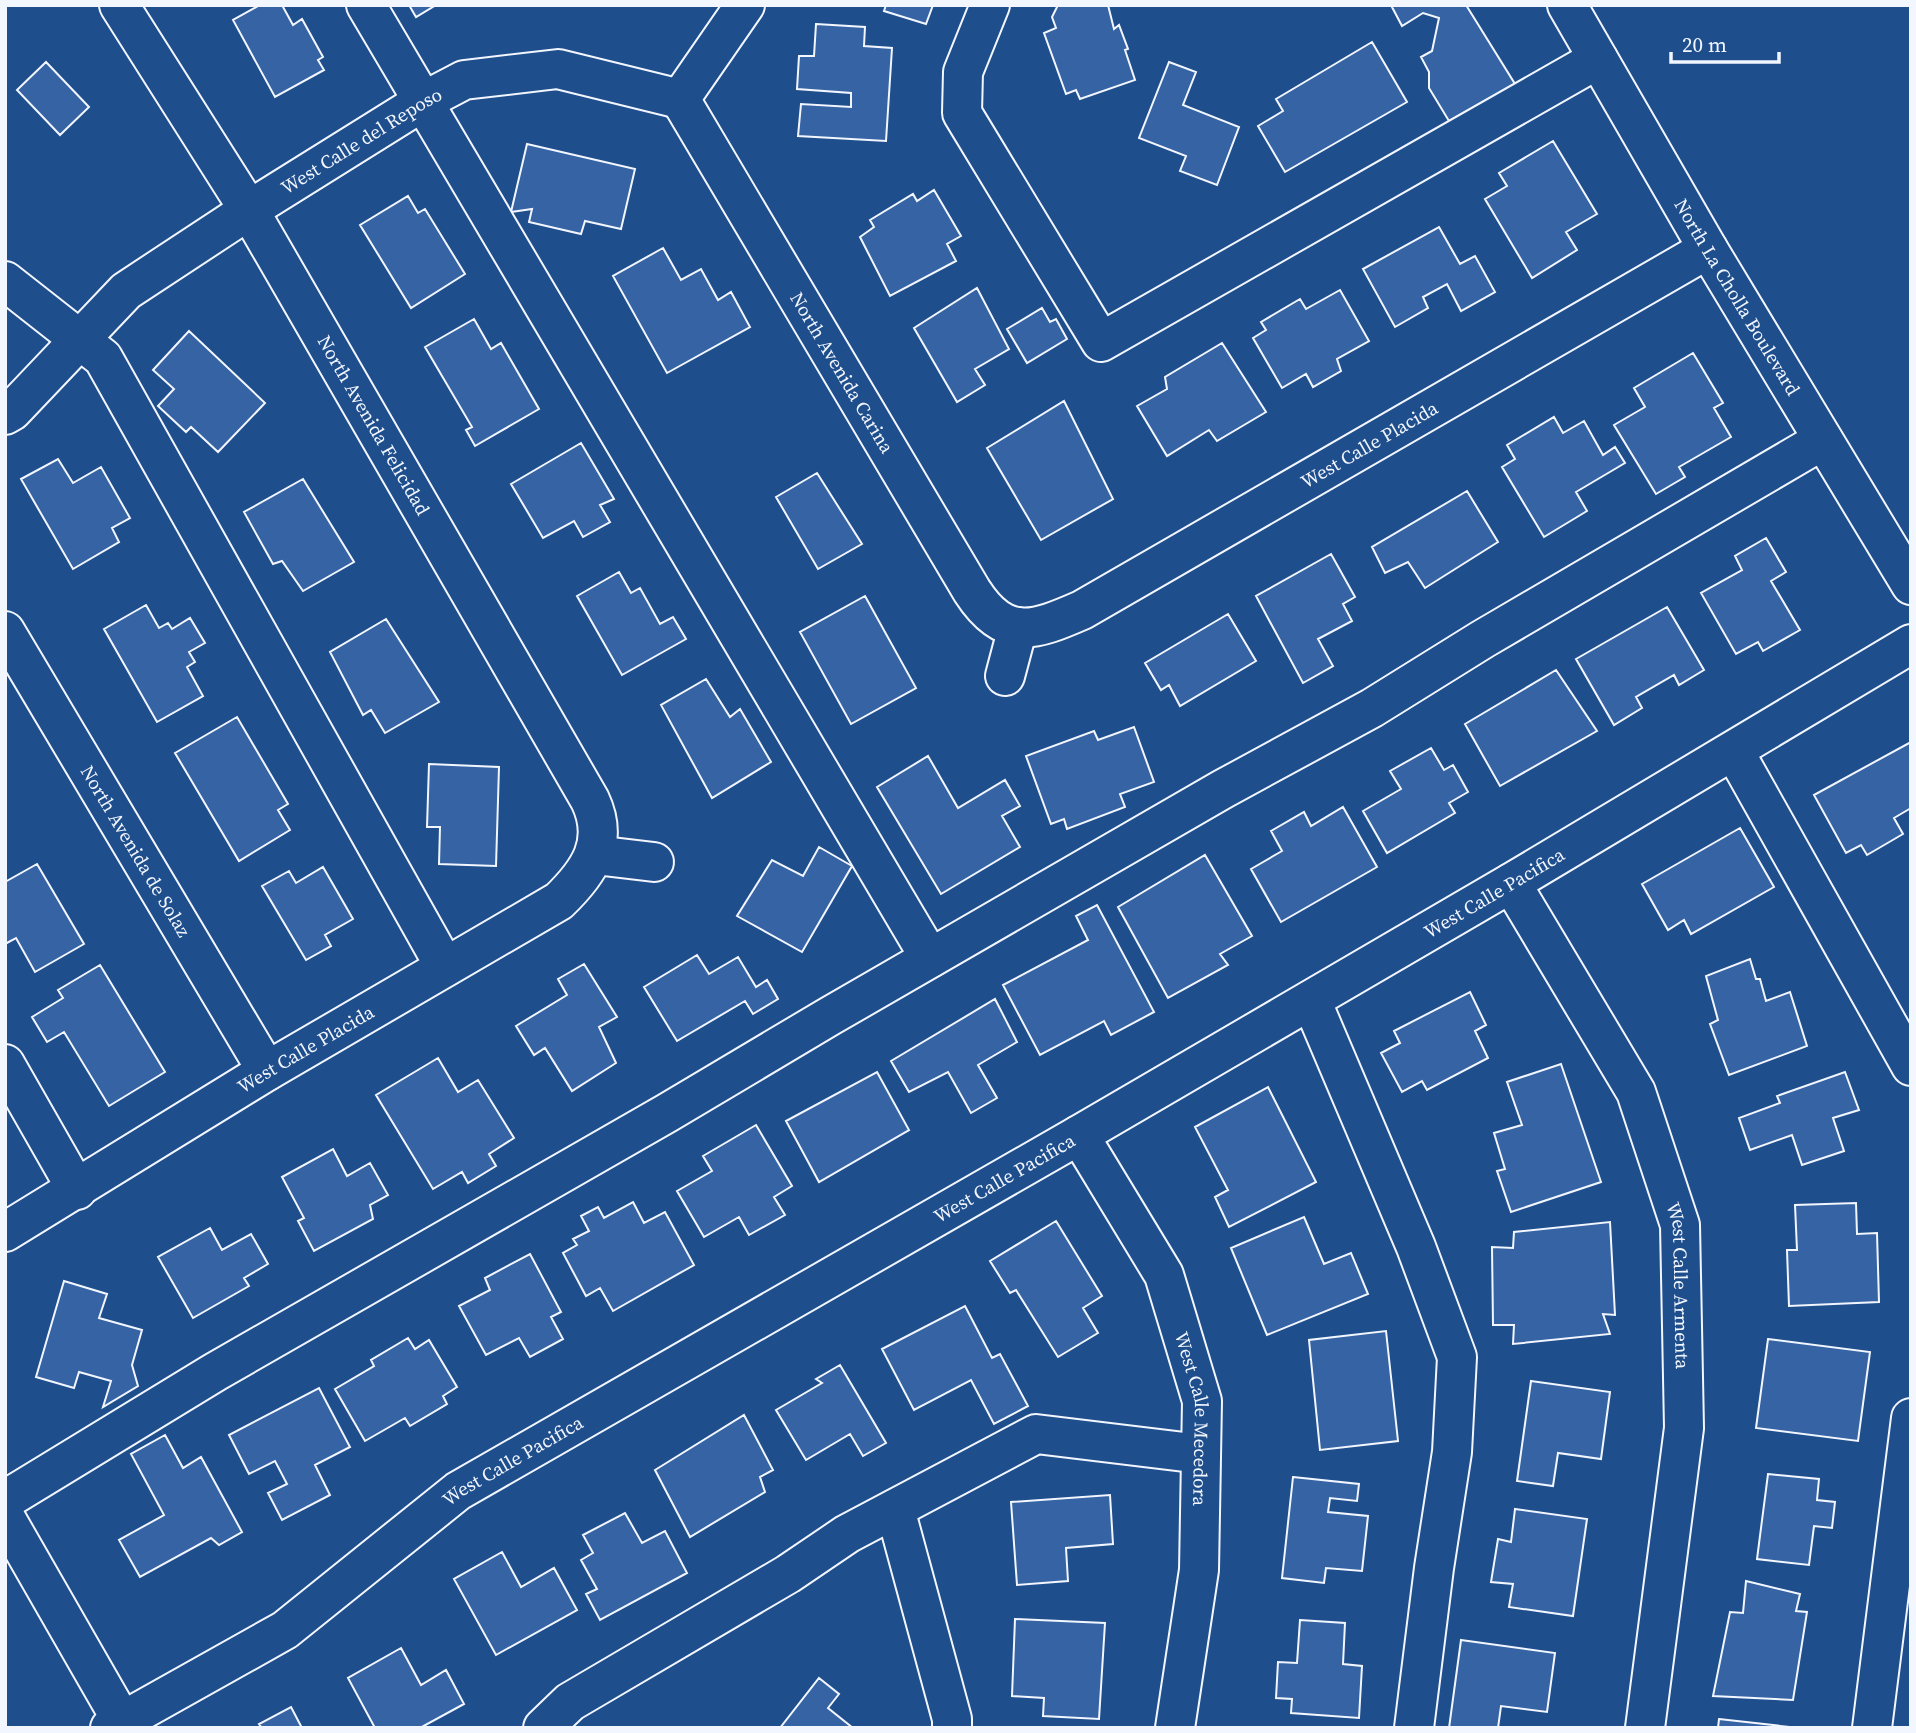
<svg xmlns="http://www.w3.org/2000/svg" width="1916" height="1733" viewBox="0 0 1916 1733" font-family="'Source Serif 4',serif">
<style>
.building{fill:#3563a3;stroke:#f2f6ff;stroke-width:2}
.lines{fill:none;stroke-linecap:round;stroke-linejoin:round}
.minor-casing{stroke:#f2f6ff;stroke-width:42}
.minor{stroke:#1f4e8c;stroke-width:38}
.labels{text-anchor:middle;stroke-width:5;stroke-linejoin:round;paint-order:stroke}
.street-label{font-size:19px;fill:#f2f6ff;stroke:#1f4e8c}
</style>
<rect width="100%" height="100%" fill="#1f4e8c"/>
<!-- building -->
<path class="building" d="M260,5H282L293,25L302,19L323,57L318,60L324,70L275,97L233,20Z
M409,5H436L416,17Z
M886,5H933L926,24L884,11Z
M1058,5H1108L1114,29L1119,25L1128,49L1125,50L1135,80L1080,99L1076,90L1066,94L1044,33L1056,28L1052,17Z
M1395,5H1466L1515,84L1449,121L1429,88V72L1421,57L1432,51L1439,18L1423,13L1402,26L1392,7Z
M816,24L865,27L864,46L892,48L886,141L798,136L801,104L851,107V93L797,89L799,56H814Z
M1372,42L1407,102L1285,172L1258,126L1283,111L1276,99Z
M46,62L89,107L60,135L17,90Z
M1169,62L1196,72L1183,105L1239,127L1217,185L1180,171L1186,156L1139,138Z
M1553,141L1597,214L1566,232L1577,250L1532,278L1485,199L1507,186L1499,173Z
M527,144L635,169L621,229L585,221L581,234L529,222L532,209L511,212Z
M934,190L961,236L947,244L956,261L890,296L860,237L874,227L870,220L913,194L917,201Z
M408,196L418,213L425,209L465,274L411,308L360,225Z
M1439,227L1460,264L1475,256L1495,292L1461,311L1447,284L1423,297L1428,308L1395,327L1363,269Z
M663,248L681,280L701,269L718,300L731,292L750,327L667,373L613,276Z
M977,288L1009,349L975,369L985,385L957,402L914,328Z
M1340,290L1369,341L1337,359L1341,371L1313,387L1306,374L1282,388L1253,338L1266,330L1261,322L1300,299L1306,309Z
M1042,308L1050,322L1056,319L1067,339L1027,363L1007,329Z
M474,319L491,349L501,343L539,409L475,446L466,430L472,427L425,347Z
M189,331L265,403L218,452L191,427L186,432L158,406L174,389L153,370Z
M1222,343L1266,412L1217,441L1209,430L1167,456L1137,406L1167,389L1165,377Z
M1693,353L1723,403L1714,408L1731,437L1679,467L1685,477L1656,494L1614,425L1645,407L1634,388Z
M1064,401L1113,499L1041,540L987,448Z
M1554,417L1563,433L1584,421L1603,455L1615,447L1625,463L1576,492L1587,511L1544,537L1502,467L1515,459L1507,445Z
M581,443L614,499L600,505L610,522L583,537L574,521L543,538L511,484Z
M58,459L73,483L101,467L130,518L112,528L119,542L73,569L21,479Z
M817,473L862,544L818,569L776,497Z
M303,479L354,562L303,591L282,561L273,564L244,512Z
M1467,491L1498,542L1425,588L1408,562L1385,573L1372,547Z
M1766,538L1786,572L1771,581L1800,630L1763,651L1758,642L1736,654L1701,593L1742,570L1735,556Z
M1331,554L1355,597L1343,604L1352,621L1318,639L1333,666L1303,683L1256,596Z
M619,572L631,593L640,588L660,624L673,617L686,639L622,675L577,596Z
M865,596L916,688L851,724L800,632Z
M146,605L159,628L168,623L172,629L190,618L205,643L189,652L195,662L187,667L203,696L157,722L104,629Z
M1667,607L1704,670L1679,685L1674,675L1636,697L1642,708L1614,725L1576,659Z
M1228,614L1256,661L1180,706L1169,685L1161,690L1145,663Z
M386,619L439,702L385,733L371,710L363,715L330,652Z
M1556,670L1597,731L1500,786L1465,724Z
M706,679L730,717L740,709L771,762L712,798L661,705Z
M237,717L288,804L278,810L290,830L239,861L175,753Z
M1134,727L1154,782L1120,794L1125,807L1067,829L1064,819L1051,824L1026,756L1094,731L1098,740Z
M1911,742V808L1894,818L1903,834L1867,855L1861,845L1846,853L1814,795Z
M1431,748L1444,770L1453,765L1468,792L1449,803L1455,813L1387,853L1363,811L1401,789L1390,771Z
M928,756L958,808L1005,780L1020,806L1002,816L1020,847L941,894L877,787Z
M429,764L499,767L496,866L439,864L440,827H427Z
M1343,807L1377,867L1281,922L1251,869L1282,851L1271,831L1304,812L1311,826Z
M1740,828L1774,887L1691,934L1684,920L1668,930L1642,884Z
M819,847L852,866L802,952L737,916L772,860L803,876Z
M1205,855L1252,936L1220,954L1228,965L1168,998L1118,907Z
M37,864L84,944L35,972L16,938L5,944V882Z
M323,867L353,919L325,935L331,946L306,960L262,886L289,871L296,883Z
M1097,905L1154,1012L1111,1035L1104,1021L1040,1055L1003,985L1088,940L1076,916Z
M697,955L709,974L738,957L756,987L767,980L778,999L753,1014L745,1001L677,1041L644,987Z
M1750,959L1756,979H1760L1766,1001L1790,992L1807,1046L1729,1075L1710,1024L1718,1020L1706,976Z
M584,964L617,1017L599,1027L616,1063L572,1091L545,1048L534,1055L516,1026L567,995L558,979Z
M100,965L165,1072L109,1106L64,1032L47,1042L32,1017L63,998L58,990Z
M1470,992L1486,1025L1475,1031L1488,1058L1427,1090L1422,1081L1402,1092L1381,1053L1400,1043L1394,1031Z
M995,999L1017,1042L978,1065L997,1098L971,1113L948,1072L909,1092L891,1061Z
M438,1058L458,1092L478,1080L514,1138L489,1154L496,1166L468,1183L462,1172L433,1189L376,1095Z
M1561,1064L1601,1182L1511,1212L1497,1171L1505,1169L1494,1133L1522,1125L1507,1082Z
M877,1072L909,1130L819,1182L786,1121Z
M1845,1072L1859,1110L1833,1118L1844,1151L1802,1165L1792,1135L1750,1150L1739,1118L1780,1103L1777,1096Z
M1268,1087L1316,1182L1229,1227L1215,1197L1228,1190L1195,1127Z
M756,1125L792,1186L774,1197L785,1215L749,1235L739,1217L704,1237L677,1191L712,1171L703,1156Z
M333,1149L347,1176L370,1163L388,1195L370,1205L373,1219L314,1251L298,1221L304,1218L282,1177Z
M633,1202L644,1223L665,1212L694,1265L613,1311L600,1288L586,1296L563,1253L577,1245L573,1239L589,1231L581,1216L598,1207L604,1218Z
M1856,1203L1857,1234L1877,1233L1879,1302L1789,1306L1787,1250H1797L1795,1205Z
M1304,1217L1324,1264L1351,1253L1368,1294L1267,1335L1231,1248Z
M1056,1221L1102,1296L1083,1308L1098,1333L1058,1357L1016,1290L1010,1293L990,1261Z
M1610,1222L1615,1315L1603,1314L1610,1334L1513,1344L1514,1325H1493L1492,1247L1513,1248L1514,1232Z
M210,1228L222,1250L251,1234L268,1264L244,1278L249,1286L193,1318L158,1257Z
M530,1254L561,1312L551,1317L563,1339L530,1357L519,1338L486,1355L459,1306L490,1290L485,1278Z
M64,1281L107,1294L99,1318L142,1330L132,1365L138,1386L103,1407L111,1381L79,1372L74,1388L36,1377Z
M965,1306L992,1358L1000,1354L1028,1406L994,1424L971,1380L914,1410L882,1349Z
M1386,1331L1398,1441L1320,1450L1309,1340Z
M408,1338L415,1349L429,1340L457,1387L443,1396L447,1404L410,1426L405,1418L365,1441L335,1389L374,1366L371,1360Z
M1768,1339L1870,1352L1858,1441L1756,1428Z
M840,1365L886,1443L863,1456L850,1434L806,1460L776,1410L822,1383L816,1379Z
M1531,1381L1610,1392L1601,1459L1558,1453L1553,1486L1517,1481Z
M319,1388L350,1447L315,1465L330,1495L282,1520L268,1493L287,1484L275,1461L249,1474L229,1435Z
M744,1415L773,1470L760,1477L765,1492L690,1537L655,1470Z
M165,1435L183,1468L201,1457L242,1532L219,1545L211,1538L140,1577L119,1540L164,1515L131,1454Z
M1768,1474L1819,1479L1817,1500L1835,1502L1832,1528L1814,1526L1809,1565L1757,1559Z
M1293,1477L1359,1484L1357,1501L1330,1498L1328,1512L1368,1516L1362,1571L1326,1568L1324,1583L1282,1578Z
M1110,1495L1113,1544L1066,1548L1068,1581L1017,1585L1011,1502Z
M1515,1509L1587,1519L1573,1616L1509,1607L1513,1584L1491,1582L1498,1539L1511,1542Z
M625,1513L642,1543L665,1531L687,1573L600,1620L586,1594L597,1589L581,1560L593,1553L583,1535Z
M502,1552L521,1587L554,1568L577,1610L496,1655L454,1579Z
M1746,1581L1800,1594L1796,1611L1807,1612L1793,1700L1713,1696L1730,1612L1743,1613Z
M1015,1619L1105,1623L1099,1719L1043,1716L1044,1698L1012,1696Z
M1300,1620L1345,1623L1343,1664L1362,1666L1359,1718L1291,1713L1292,1699L1276,1698L1278,1662L1297,1663Z
M1461,1640L1555,1653L1547,1712L1501,1706L1498,1728H1449Z
M401,1648L421,1685L446,1670L464,1704L420,1728H375L348,1678Z
M819,1678L839,1694L828,1708L853,1728H780Z
M291,1707L302,1728H262L259,1724Z
M1719,1719L1799,1728H1718Z"/>
<g class="lines">
<!-- minor casing -->
<g class="minor-casing">
<g id="minor">
<path d="M366,5L930,958"/>
<path d="M990,5L963,72L962,113L1101,342L1598,59"/>
<path id="s1" d="M1567,5L1708,249L1911,585"/>
<path id="s2" d="M680,99L972,591C1005,642 1034,631 1082,610L1708,249"/>
<path d="M5,281L103,358L445,967"/>
<path id="s3" d="M5,415L12,411L126,291L249,210L422,102L464,80L558,69L680,99L745,5"/>
<path id="s4" d="M5,631L267,1071"/>
<path d="M1005,676L1018,627"/>
<path d="M1734,751L1911,1066"/>
<path d="M595,855L654,862"/>
<path id="s5" d="M1511,883L1636,1092L1680,1225L1684,1428L1645,1728"/>
<path d="M1311,1000L1416,1247L1457,1357L1452,1452L1434,1568L1414,1728"/>
<path d="M5,1064L77,1190"/>
<path id="s6" d="M1079,1135L1164,1275L1202,1401L1199,1570L1175,1728"/>
<path id="s7" d="M5,1232L267,1071L559,901C589,872 610,842 590,800L249,210L119,5"/>
<path d="M5,1500L215,1372L667,1113L830,1016L1223,789L1372,708L1483,639L1823,440"/>
<path d="M895,1509L952,1719V1728"/>
<path d="M5,1517L126,1728"/>
<path id="s8" d="M110,1728L285,1630L458,1491L1079,1135L1511,883L1911,644"/>
<path d="M543,1728L570,1702L788,1574L847,1534L1036,1434L1201,1454"/>
<path d="M1872,1728L1911,1418"/>
</g>
</g>
<!-- minor -->
<use href="#minor" class="minor"/>
</g>
<g class="labels">
<!-- street labels -->
<g class="street-label">
<text dy="7" stroke="none"><textPath href="#s3" startOffset="453">West Calle del Reposo</textPath></text>
<text dy="7" stroke="none"><textPath href="#s1" startOffset="338">North La Cholla Boulevard</textPath></text>
<text dy="7" stroke="none"><textPath href="#s2" startOffset="318">North Avenida Carina</textPath></text>
<text transform="translate(374 425) rotate(60)" y="7">North Avenida Felicidad</text>
<text dy="7" stroke="none"><textPath href="#s2" startOffset="1031">West Calle Placida</textPath></text>
<text dy="7" stroke="none"><textPath href="#s4" startOffset="256">North Avenida de Solaz</textPath></text>
<text dy="7" stroke="none"><textPath href="#s8" startOffset="1619">West Calle Pacifica</textPath></text>
<text dy="7" stroke="none"><textPath href="#s7" startOffset="352">West Calle Placida</textPath></text>
<text dy="7" stroke="none"><textPath href="#s8" startOffset="1052">West Calle Pacifica</textPath></text>
<text dy="7" stroke="none"><textPath href="#s5" startOffset="444">West Calle Armenta</textPath></text>
<text dy="7" stroke="none"><textPath href="#s6" startOffset="312">West Calle Mecedora</textPath></text>
<text dy="7" stroke="none"><textPath href="#s8" startOffset="485">West Calle Pacifica</textPath></text>
</g>
</g>
<!-- border -->
<rect width="1916" height="1733" fill="none" stroke="#f2f6ff" stroke-width="14"/>
<!-- scale -->
<path d="M1671 52v10h108v-10" fill="none" stroke="#f2f6ff" stroke-width="3.5"/>
<text x="1682" y="52" font-size="21" fill="#f2f6ff" stroke="#1f4e8c" stroke-width="5" paint-order="stroke">20 m</text>
</svg>
